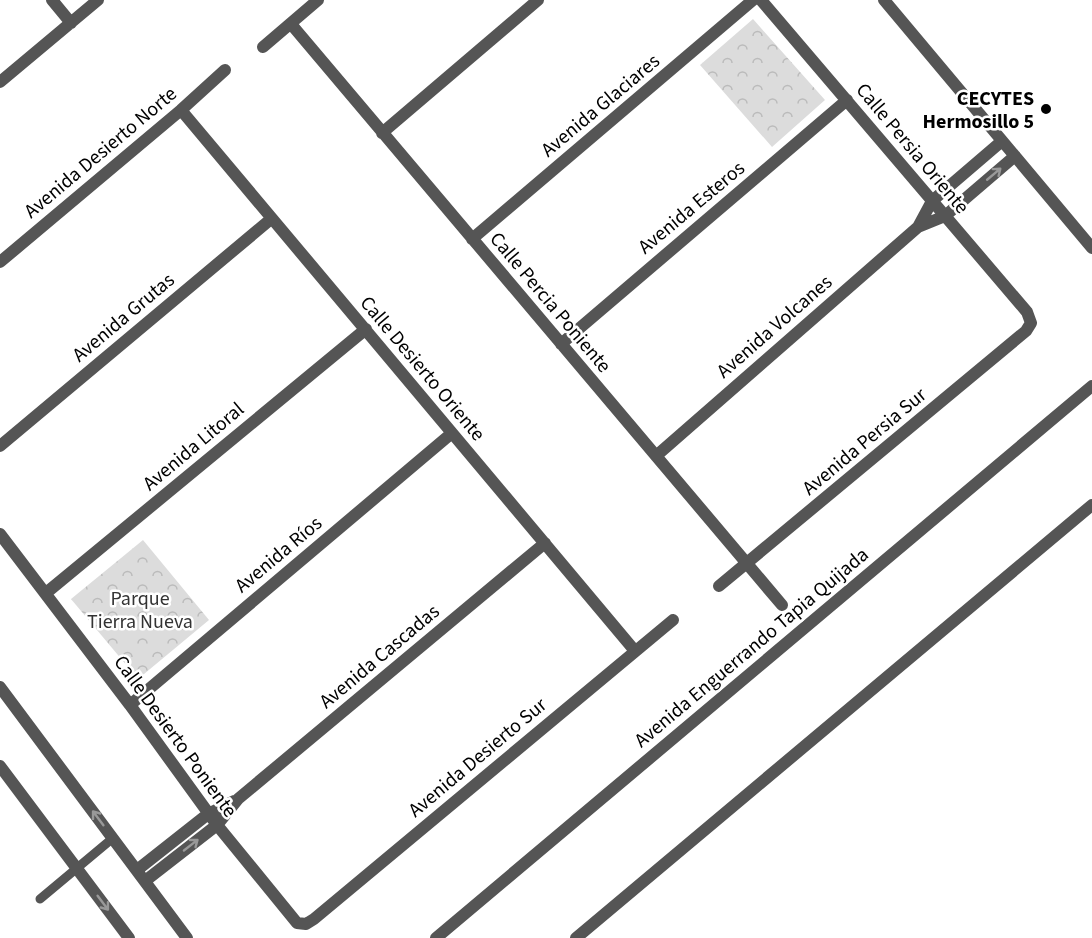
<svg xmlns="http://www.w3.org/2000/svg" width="1092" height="938" viewBox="0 0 1092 938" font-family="'Source Sans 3',sans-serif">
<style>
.park{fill:url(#park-crowns)}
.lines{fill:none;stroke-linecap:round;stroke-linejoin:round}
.service{stroke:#555;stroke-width:9}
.minor{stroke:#555;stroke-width:12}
.tertiary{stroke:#555;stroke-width:12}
.oneway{stroke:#999}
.poi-dot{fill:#000;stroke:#fff;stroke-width:2}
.labels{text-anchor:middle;stroke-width:5;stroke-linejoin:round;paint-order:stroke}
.poi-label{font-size:20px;font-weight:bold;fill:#000;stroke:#fff;text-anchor:end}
.street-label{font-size:20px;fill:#000;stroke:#fff}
.park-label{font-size:20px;fill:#333;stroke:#fff}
</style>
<defs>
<pattern id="park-crowns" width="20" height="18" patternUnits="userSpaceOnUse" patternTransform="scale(1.5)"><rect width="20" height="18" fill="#dcdcdc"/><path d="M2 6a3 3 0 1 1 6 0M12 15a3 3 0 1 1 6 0" fill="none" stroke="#bbb"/></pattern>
</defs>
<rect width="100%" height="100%" fill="#fff"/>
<!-- park -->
<path class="park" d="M753,19L825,100L772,147L700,65Z
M143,540L209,620L138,679L71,599Z"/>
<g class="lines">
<!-- service -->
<path class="service" d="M40,899L113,838"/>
<!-- minor -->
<path class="minor" d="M52,0L71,23
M884,0L1092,248
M291,24L782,605
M263,47L318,0
M0,82L98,0
M181,110L635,651
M382,133L538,0
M918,227L945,216L1015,156
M472,239L753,0
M0,262L181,110L225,70
M561,344L847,100
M0,446L271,219
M656,456L918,227L932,201L1002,141
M0,534L130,705L217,825L297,923L306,924L314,919L673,620
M719,586L1026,331L1031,323L1027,312L761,0
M46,593L366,329
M0,687L187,938
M130,705L452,433
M0,766L129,938
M137,870L208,814L234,801
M145,881L217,825L238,799L545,543
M436,938L1092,386"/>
<!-- tertiary -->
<path class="tertiary" d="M576,938L1092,505"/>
</g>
<!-- one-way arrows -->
<defs><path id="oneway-shaft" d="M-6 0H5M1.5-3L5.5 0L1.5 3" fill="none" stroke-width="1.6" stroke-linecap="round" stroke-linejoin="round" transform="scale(1.5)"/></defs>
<g class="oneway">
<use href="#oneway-shaft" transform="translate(994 174) rotate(-40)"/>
<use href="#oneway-shaft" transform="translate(98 818) rotate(-127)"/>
<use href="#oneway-shaft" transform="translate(191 845) rotate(-38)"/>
<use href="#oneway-shaft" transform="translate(103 903) rotate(53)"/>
</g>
<!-- markers -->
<circle class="poi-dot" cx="1046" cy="109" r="6"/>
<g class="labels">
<!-- poi labels -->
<g class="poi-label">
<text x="1034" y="105">CECYTES<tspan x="1034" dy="23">Hermosillo 5</tspan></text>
</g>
<!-- street labels -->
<g class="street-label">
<text transform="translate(600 105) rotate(-40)" y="7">Avenida Glaciares</text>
<text transform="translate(913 148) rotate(50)" y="7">Calle Persia Oriente</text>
<text transform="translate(100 152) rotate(-40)" y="7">Avenida Desierto Norte</text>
<text transform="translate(691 207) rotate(-40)" y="7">Avenida Esteros</text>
<text transform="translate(551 302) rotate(50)" y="7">Calle Percia Poniente</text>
<text transform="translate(123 317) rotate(-40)" y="7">Avenida Grutas</text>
<text transform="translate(774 326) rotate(-41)" y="7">Avenida Volcanes</text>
<text transform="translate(423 368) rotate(50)" y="7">Calle Desierto Oriente</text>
<text transform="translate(864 441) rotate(-40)" y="7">Avenida Persia Sur</text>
<text transform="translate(193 446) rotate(-40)" y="7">Avenida Litoral</text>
<text transform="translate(278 554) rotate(-40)" y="7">Avenida Ríos</text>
<text transform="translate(751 647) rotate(-40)" y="7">Avenida Enguerrando Tapia Quijada</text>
<text transform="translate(379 656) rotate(-40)" y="7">Avenida Cascadas</text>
<text transform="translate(176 736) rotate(54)" y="7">Calle Desierto Poniente</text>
<text transform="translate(477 757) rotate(-40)" y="7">Avenida Desierto Sur</text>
</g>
<!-- park labels -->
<g class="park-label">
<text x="140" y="605">Parque<tspan x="140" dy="23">Tierra Nueva</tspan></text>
</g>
</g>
</svg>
